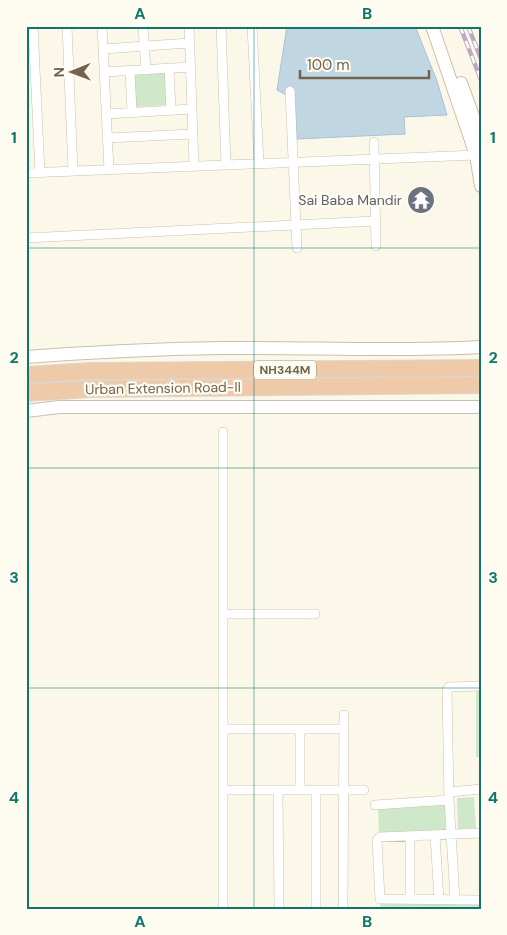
<svg xmlns="http://www.w3.org/2000/svg" width="507" height="935" viewBox="0 0 507 935" font-family="'DM Sans',sans-serif">
<style>
.green{fill:#cfe8ca}
.water{fill:#c0d6e3;stroke:#a7c3d4}
.lines{fill:none;stroke-linecap:round;stroke-linejoin:round}
.street-casing{stroke:#c9c0ae;stroke-width:10}
.secondary-casing{stroke:#cabfaa;stroke-width:14}
.highway-casing{stroke:#dbd7d2;stroke-width:18}
.street{stroke:#fff;stroke-width:9}
.secondary{stroke:#fff;stroke-width:12}
.highway{stroke:#efcaa8;stroke-width:16}
.rail-casing{stroke:#bea9c4;stroke-width:4.5}
.rail{stroke:#fefbf1;stroke-width:2.5;stroke-dasharray:8;stroke-linecap:butt}
.grid{fill:none;stroke:#0f766e;stroke-width:1;stroke-opacity:0.55}
.labels{text-anchor:middle;stroke-width:4.5;stroke-linejoin:round;paint-order:stroke}
.shield{fill:#fefbf1;stroke:#9d9180;stroke-width:1}
.shield-label{font-size:12px;font-weight:bold;fill:#736450}
.worship-label{font-size:14px;fill:#5b616d;stroke:#fefbf1;text-anchor:end}
.street-label{font-size:14px;fill:#736450;stroke:#fefbf1}
.neatline{fill:none;stroke:#0f766e;stroke-width:2}
.grid-label{font-size:16px;text-anchor:middle;font-weight:bold;fill:#0f766e}
</style>
<rect width="100%" height="100%" fill="#fbf8ea"/>
<!-- green -->
<path class="green" d="M167,71L169,105L135,107L133,73Z
M476,691H481V757H476Z
M474,797L476,828L458,829L457,798Z
M445,804L446,833L379,836L378,809Z
M380,903H481V909H381Z"/>
<!-- water -->
<path class="water" d="M287,26H415L437,81L447,115L404,117L405,134L297,139L295,100L277,90Z"/>
<g class="lines">
<!-- street casing -->
<g class="street-casing">
<path id="street" d="M33,26L40,173
M67,26L73,171
M102,26L109,170
M143,26L146,70
M189,26L194,166
M221,26L226,165
M252,26L259,164
M103,49L189,43
M169,69L171,110
M130,71L132,112
M104,72L190,67
M290,91L297,248
M106,114L192,109
M107,138L193,134
M374,142L376,246
M26,173L476,155
M26,238L375,221
M223,432V909
M223,614H315
M223,729H344
M300,729V790
M223,790H364
M278,790L279,909
M316,791V909
M449,792L481,789
M375,805L449,800
M481,833L380,837L377,840L380,899L481,900
M435,835L439,900
M410,836V899
M455,900L449,800L447,690L449,687L481,686
M343,909L344,715"/>
</g>
<!-- secondary casing -->
<g class="secondary-casing">
<path id="secondary" d="M432,26L476,155L481,186
M461,83L481,138
M26,357C92,352 157,349 223,348C310,347 394,352 481,347
M26,411L59,407H481"/>
</g>
<!-- highway casing -->
<g class="highway-casing">
<path id="highway" d="M26,375L90,371L481,368
M26,393L92,389L481,385"/>
</g>
<!-- street -->
<use href="#street" class="street"/>
<!-- secondary -->
<use href="#secondary" class="secondary"/>
<!-- highway -->
<use href="#highway" class="highway"/>
<!-- rail casing -->
<g class="rail-casing">
<path id="rail" d="M460,26L481,80
M468,26L481,59"/>
</g>
<!-- rail -->
<use href="#rail" class="rail"/>
</g>
<!-- grid -->
<path class="grid" d="M254,26V909M26,248H481M26,468H481M26,688H481"/>
<!-- icons -->
<defs>
<g id="temple-disc" transform="scale(1.4375)"><circle r="9.5" fill="#6b7280" stroke="#fefbf1"/><path d="M0-6L5-2H3V0L6.5 2.5H4V6H1.5V3h-3V6H-4V2.5H-6.5L-3 0V-2H-5Z" fill="#fff"/></g>
</defs>
<g fill-rule="evenodd">
<use href="#temple-disc" x="421" y="200"/>
</g>
<g class="labels">
<!-- shield labels -->
<rect class="shield" x="254" y="360.5" width="62" height="19" rx="4"/>
<g class="shield-label">
<text x="285" y="374">NH344M</text>
</g>
<!-- worship labels -->
<g class="worship-label">
<text x="402" y="205">Sai Baba Mandir</text>
</g>
<!-- street labels -->
<g class="street-label">
<text transform="translate(163 388) rotate(-1)" y="5">Urban Extension Road-II</text>
</g>
</g>
<!-- border -->
<rect width="507" height="935" fill="none" stroke="#fefbf1" stroke-width="55"/>
<!-- north arrow -->
<g transform="translate(72 72) rotate(269)" stroke="#fefbf1" stroke-width="4" paint-order="stroke">
<path d="M0-4L9 19L0 12L-9 19Z" fill="#736450"/>
<text y="-8" font-size="14" font-weight="bold" text-anchor="middle" fill="#736450">N</text>
</g>
<!-- scale -->
<path d="M300 70v8h129v-8" fill="none" stroke="#736450" stroke-width="2.5"/>
<text x="307" y="70" font-size="15" fill="#736450" stroke="#fefbf1" stroke-width="4" paint-order="stroke">100 m</text>
<rect x="28" y="28" width="452" height="880" class="neatline"/>
<g class="grid-label">
<text x="140" y="19">A</text>
<text x="367" y="19">B</text>
<text x="14" y="143">1</text>
<text x="493" y="143">1</text>
<text x="14" y="363">2</text>
<text x="493" y="363">2</text>
<text x="14" y="583">3</text>
<text x="493" y="583">3</text>
<text x="14" y="803">4</text>
<text x="493" y="803">4</text>
<text x="140" y="927">A</text>
<text x="367" y="927">B</text>
</g>
</svg>
